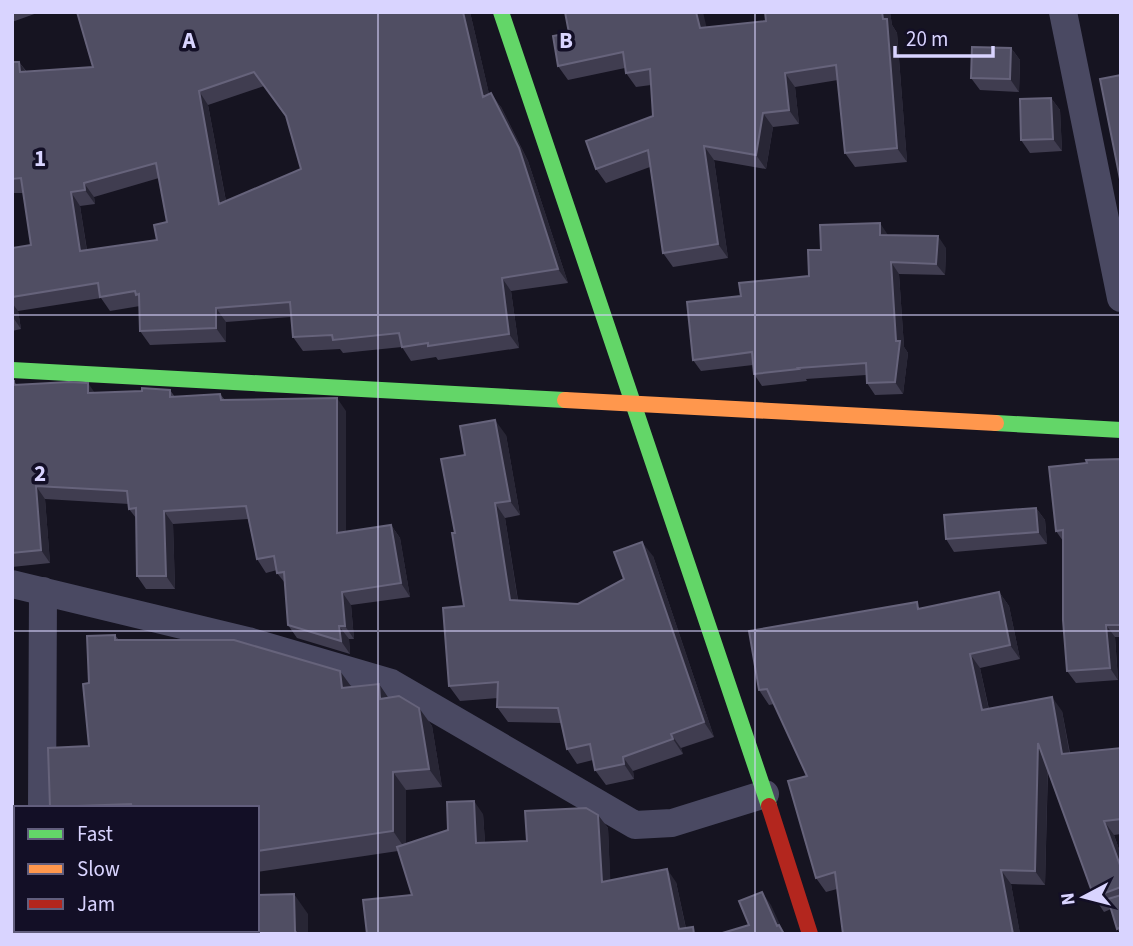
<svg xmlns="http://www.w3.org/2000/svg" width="1133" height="946" viewBox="0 0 1133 946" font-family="'Source Sans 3',sans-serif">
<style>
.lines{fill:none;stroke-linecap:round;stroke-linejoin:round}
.street{stroke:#4a4962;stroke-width:28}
.fast{stroke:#63d668;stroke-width:16}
.slow{stroke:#ff974d;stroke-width:16}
.jam{stroke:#b3261e;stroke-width:16}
.wall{fill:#403d50;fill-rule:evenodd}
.shaded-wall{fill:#282635}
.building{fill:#504e63;stroke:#66637b;stroke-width:2;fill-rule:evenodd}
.grid{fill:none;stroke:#d9d4ff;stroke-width:2;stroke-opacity:0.55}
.grid-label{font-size:23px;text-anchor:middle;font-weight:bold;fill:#d9d4ff;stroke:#130f26;stroke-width:7;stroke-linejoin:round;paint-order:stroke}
</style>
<rect width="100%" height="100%" fill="#161421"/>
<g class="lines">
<!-- street -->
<path class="street" d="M1063,12L1121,298
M12,584L248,641L391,683L635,825L672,823L765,794
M42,808L43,591
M42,934V930"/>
<!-- fast -->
<path class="fast" d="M501,12L769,806
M12,370L565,400
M996,423L1121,430"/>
<!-- slow -->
<path class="slow" d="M565,400L996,423"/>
<!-- jam -->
<path class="jam" d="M769,806L810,934"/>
</g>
<!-- wall -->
<path class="wall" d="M12,12H40L12,22Z
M77,12H470L489,94L501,107L528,161L568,283L511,291L519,348L438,360L436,357L411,361L402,347L343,353L340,349L303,351L293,337L291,317L226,322V342L150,345L140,331V306L110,311L101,298L18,311L21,329L12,331V248L31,245L23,193H12V62H19L27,72L93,67ZM264,86L286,117L301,169L226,201L208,105ZM159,178L167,222L157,240L87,250L80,206L95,204L94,197Z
M765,12H890L892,25L897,33L907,162L855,167L845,153L838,80L795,87L799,124L773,127L766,169L714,160L728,258L673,267L663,253L650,167L606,183L596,169L653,116L651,85L636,87L626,73L625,68L568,80L558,66L569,33L706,27L766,21Z
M1011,48L1020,60L1019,92L980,90L971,78Z
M1051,98L1060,110L1062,151L1030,153L1021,140Z
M888,235L946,248L945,275L899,274L904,347L908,353L903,394L875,395L867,383L866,375L806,379L807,381L762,386L754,374L753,365L701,371L693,360L741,296L809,276L821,250Z
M12,381H14L17,385L95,393L170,390L175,397L220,394L225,400L346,411V532L391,525L400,538L410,597L351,605L354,639H349L350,654L297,638L288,625L285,583L277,573V570L266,573L257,559L248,519L173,524L175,589H146L137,576L136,518L129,509V504L45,499L50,563L12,567Z
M506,435L520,515L505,518L518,600L578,604L624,579L653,556L714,737L681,748L683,754L633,771L634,779L606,785L595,770L593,760L577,764L567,749L561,723L508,722L497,707L498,698L460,701L449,686L464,606L455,533Z
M1121,459V637H1115L1118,680L1076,683L1067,671L1063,541L1056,531L1087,463Z
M1036,508L1045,520L1047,544L954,552L946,539Z
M999,592L1009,606L1020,659L980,668L989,709L1062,711L1070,753L1121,748V834L1114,835L1121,855V934L1117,929L1111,909L1104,912L1094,897L1048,769L1045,885L1011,884L1020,934H843L837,889L826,892L816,878L807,776L774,704L769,705L759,690L921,609Z
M115,635L119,640L351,687L379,684L388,698L419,708L432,726L442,787L406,790V844L448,830L483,814L485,843L527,841L598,815L608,828L610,880L676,882L686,928L698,934L412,895L398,851L257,872V808H51L50,807L89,746V683Z"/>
<!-- shaded-wall -->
<path class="shaded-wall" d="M463,12H470L493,111L483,97Z
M696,12H703L710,42L700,28Z
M882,12H890L892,25L897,33L907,162L897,148Z
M1011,48L1020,60L1019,92L1010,79Z
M19,62L29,76L20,72Z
M785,73L795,87L799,124L789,110Z
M199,91L208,105L229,218L219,204Z
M491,93L501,107L528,161L568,283L558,269Z
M1051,98L1060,110L1062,151L1053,139Z
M763,113L773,127L766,169L756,155Z
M704,146L714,160L728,258L718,244Z
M84,183L94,197L95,204L85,190Z
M71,192L80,206L89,265L80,251Z
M880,223L888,235H880Z
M938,236L946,248L945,275L936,264Z
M891,262L899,274L904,347L908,353L903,394L895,382L896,341Z
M502,278L511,291L519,348L509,334Z
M12,303L18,311L21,329L12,316Z
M216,308L226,322V342L216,328Z
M88,383L97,396L88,393Z
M337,398L346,411V546L337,533Z
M495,420L506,435L520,515L510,501Z
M36,486L45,499L50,563L41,550Z
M495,503L505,518L520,615L510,600Z
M1036,508L1045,520L1047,544L1038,532Z
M164,511L173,524L175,589L166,576Z
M391,525L400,538L410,597L401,583Z
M642,542L653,556L714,737L704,722Z
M342,592L351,605L354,639L345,626Z
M999,592L1009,606L1020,659L1010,645Z
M1106,625L1115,637L1118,680L1110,668Z
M339,626L349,639L350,654L341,641Z
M970,654L980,668L992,725L982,710Z
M340,671L353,689L342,688Z
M379,684L392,703L380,699Z
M1052,697L1062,711L1072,768L1062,754Z
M419,708L432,726L442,787L429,769Z
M671,734L681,748L683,754L673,739Z
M1038,743L1048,757L1045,885L1035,871Z
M623,757L633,771L634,779L624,764Z
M393,772L406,790V850L393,831Z
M474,801L483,814L486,856L476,843Z
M598,815L608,828L611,895L602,882Z
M1104,821L1114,835L1121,855V868Z
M12,833L15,854L12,850Z
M667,869L676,882L687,934L679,929Z
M1001,870L1011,884L1020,934H1013Z
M762,892L771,905L782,929L785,934H783L777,926Z
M294,894L308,914V934H297L295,931Z"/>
<!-- building -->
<path class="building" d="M77,12H463L483,97L491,93L519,148L558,269L502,278L509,334L428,346V343L402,347L399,333L333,340L332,335L293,337L290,302L216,308V328L140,331L139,294L136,295L135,291L100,297L98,283L12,297V248L31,245L21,178L12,179V62H19L20,72L93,67ZM254,72L286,116L301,169L219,204L199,91ZM156,163L167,222L154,225L157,240L80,251L71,192L85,190L84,183Z
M565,12H696L700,28L766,21L765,12H882L883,19H887L897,148L845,153L836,65L785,73L789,110L763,113L756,155L704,146L718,244L663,253L648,150L596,169L586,141L653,116L650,69L626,73L623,52L558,66L553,36L569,33Z
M972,47L1011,48L1010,79L971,78Z
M1121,75V184L1100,79Z
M1051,98L1053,139L1021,140L1020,99Z
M880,223V235L938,236L936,264L891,262L896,341H900L895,382L867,383L866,363L798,368L799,369L754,374L752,352L693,360L687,302L741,296L739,283L809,276L808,250H821L820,225Z
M12,381H14V385L69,382L88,383V393L142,391V388L170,390V397L220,394L221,400L337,398V533L391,525L401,583L342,592L345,626H339L341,641L288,625L284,572L277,573L274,556L257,559L246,506L164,511L166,576H137L136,508L129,509L127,491L36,486L41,550L12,553Z
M495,420L510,501L495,503L510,600L578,604L624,579L614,552L642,542L704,722L671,734L673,739L623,757L624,764L595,770L590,744L567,749L558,708L497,707L498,682L449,686L443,608L464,606L452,533H455L441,459L465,455L460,426Z
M1121,459V625H1106L1110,668L1067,671L1063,620V530L1056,531L1049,467L1087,463L1086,460Z
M1036,508L1038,532L946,539L944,515Z
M999,592L1010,645L970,654L982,710L1052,697L1062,754L1121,748V819L1104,821L1121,868V887L1094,897L1038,743L1035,871L1001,870L1013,934H843L835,872L816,878L788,781L807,776L767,689L759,690L749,631L917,602L918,609Z
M115,635V640H234L340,671L342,688L379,684L380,699L399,696L419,708L429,769L393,772V831L257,851V808H132L131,804L50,807L48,748L89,746L83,684L89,683L87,636Z
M474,801L476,843L527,841L525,811L586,808L598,815L602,882L667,869L679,929L693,927L694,934H367L363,900L412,895L397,847L448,830L447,802Z
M762,892L777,926L779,925L784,934H719L749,925L739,901Z
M294,894L295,931L297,934H135V930H257V895Z
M1121,895V927L1117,929L1108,899Z"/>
<!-- grid -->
<path class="grid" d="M378,12V934M755,12V934M12,315H1121M12,631H1121"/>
<g class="grid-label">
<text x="189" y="48">A</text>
<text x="566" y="48">B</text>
<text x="40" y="166">1</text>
<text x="40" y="481">2</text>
</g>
<!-- border -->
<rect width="1133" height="946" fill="none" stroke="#d9d4ff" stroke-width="28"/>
<!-- legend -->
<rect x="14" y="806" width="245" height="126" fill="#130f26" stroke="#625e7d" stroke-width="2"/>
<rect x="28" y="829" width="35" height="10" fill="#63d668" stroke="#625e7d" stroke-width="2"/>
<text x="77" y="841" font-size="21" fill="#d9d4ff">Fast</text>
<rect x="28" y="864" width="35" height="10" fill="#ff974d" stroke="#625e7d" stroke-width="2"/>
<text x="77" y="876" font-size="21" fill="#d9d4ff">Slow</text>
<rect x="28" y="899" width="35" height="10" fill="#b3261e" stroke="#625e7d" stroke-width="2"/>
<text x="77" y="911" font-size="21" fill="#d9d4ff">Jam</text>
<!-- north arrow -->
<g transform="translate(1084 897) rotate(263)" stroke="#130f26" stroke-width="5" paint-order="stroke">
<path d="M0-5L12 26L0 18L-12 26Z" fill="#d9d4ff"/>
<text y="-10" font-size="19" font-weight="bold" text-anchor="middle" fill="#d9d4ff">N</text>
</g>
<!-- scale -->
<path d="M895 46v10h98v-10" fill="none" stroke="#d9d4ff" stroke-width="3.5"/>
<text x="906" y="46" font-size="21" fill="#d9d4ff" stroke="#130f26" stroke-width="5" paint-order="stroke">20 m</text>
</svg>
